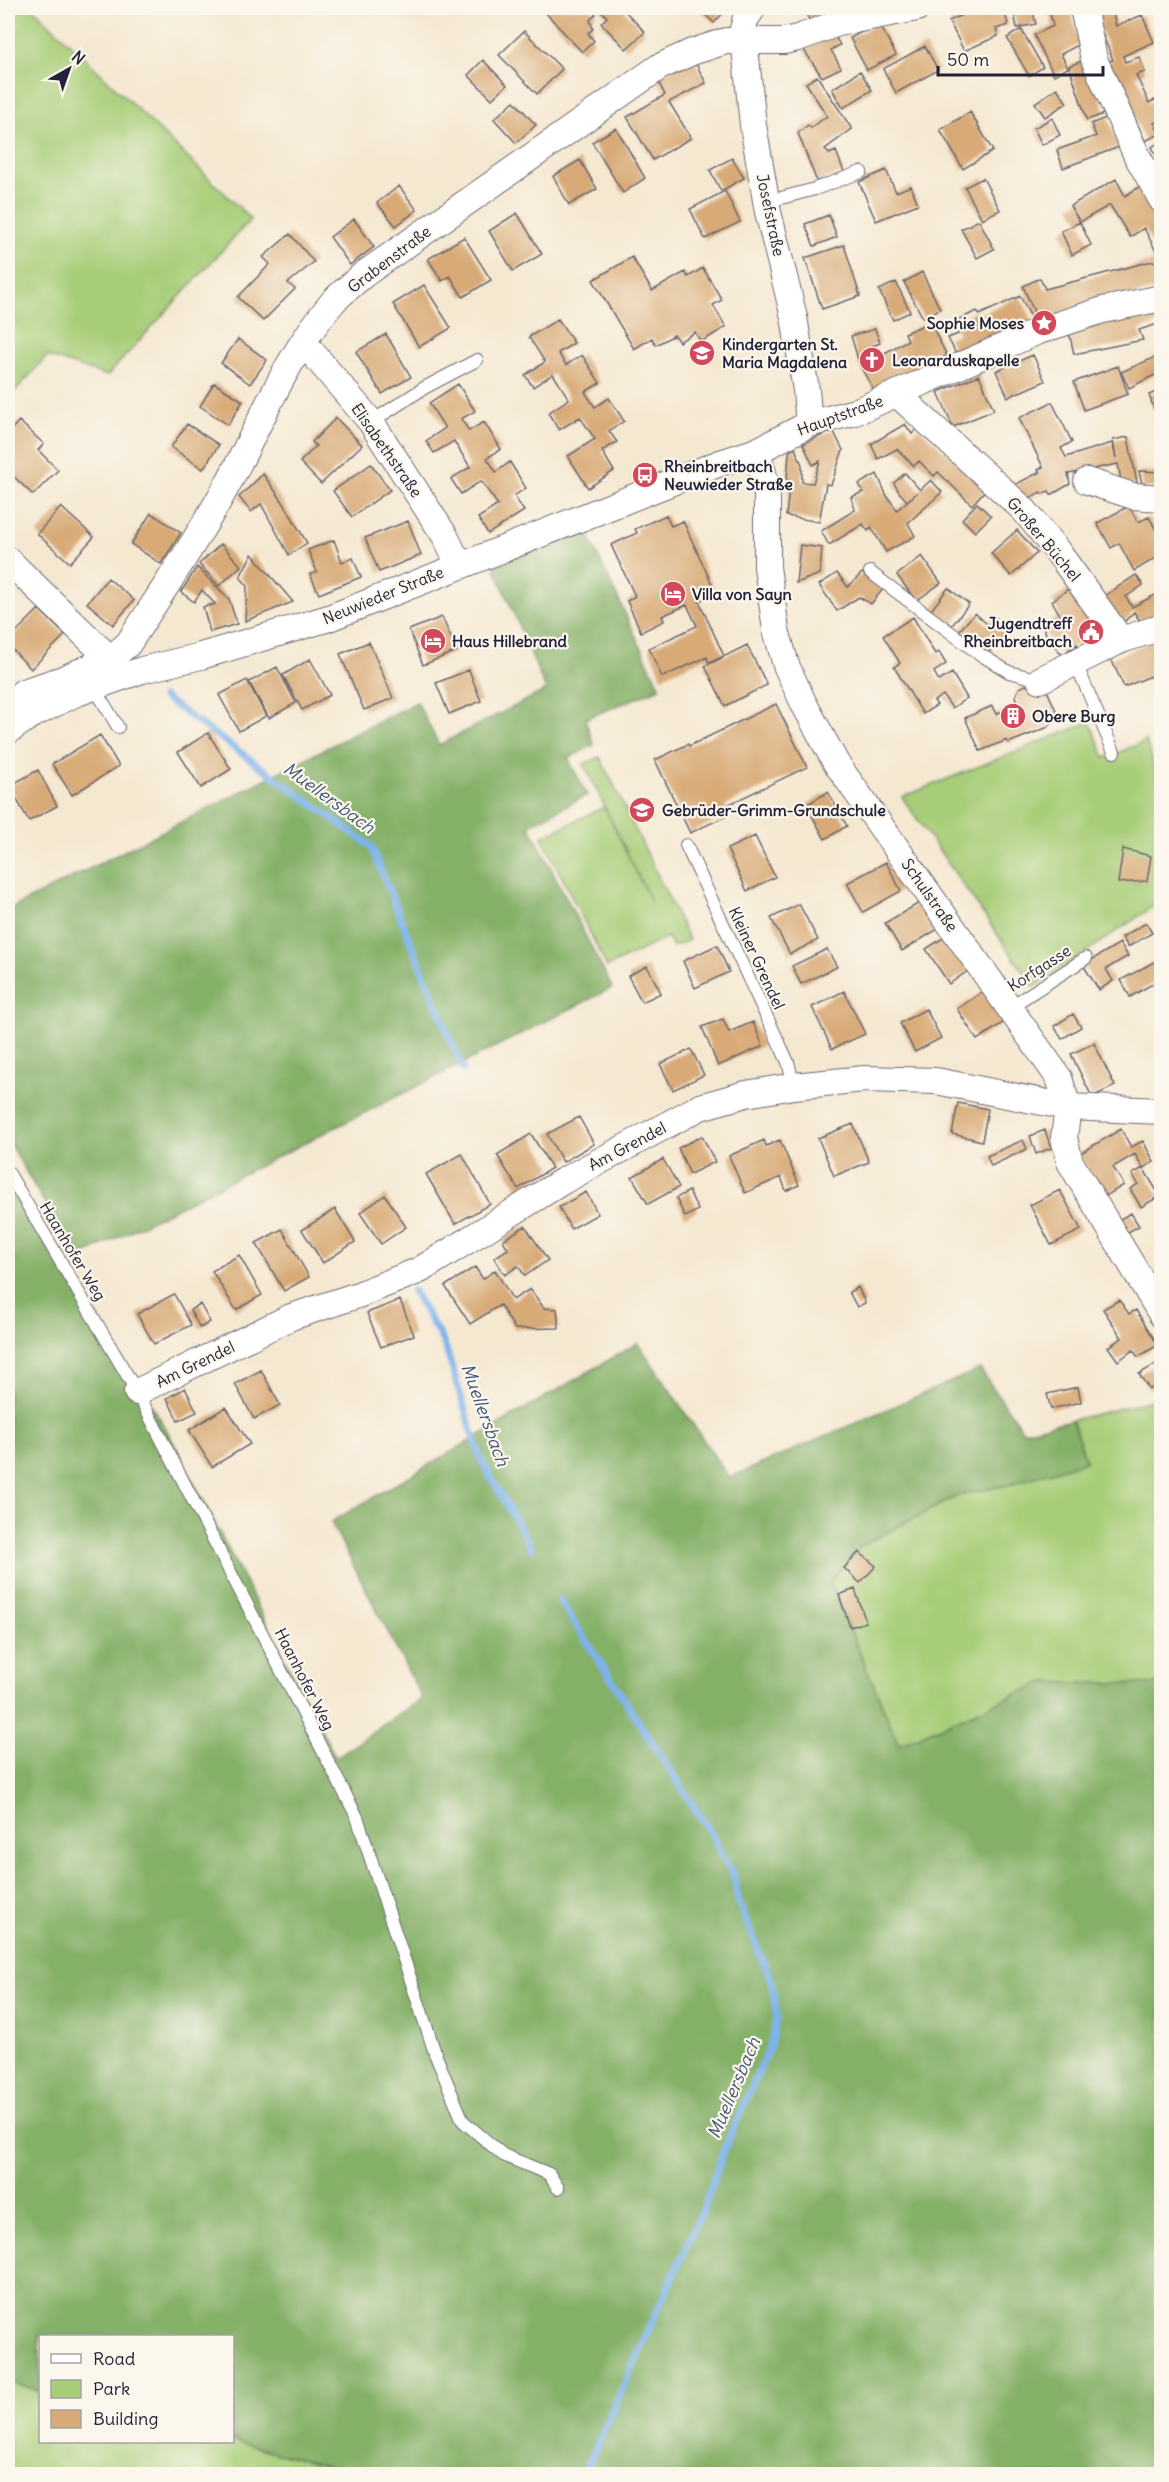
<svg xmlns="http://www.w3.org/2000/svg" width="1169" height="2482" viewBox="0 0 1169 2482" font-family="Delius,sans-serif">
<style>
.green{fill:#a7cd78;stroke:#64785a;stroke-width:1.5}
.forest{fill:#85b068;stroke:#546952;stroke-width:1.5}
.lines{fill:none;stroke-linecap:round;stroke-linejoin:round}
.stream{stroke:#7eb3ec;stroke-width:7}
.building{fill:#d8aa77}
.service-casing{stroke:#6c6770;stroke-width:14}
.minor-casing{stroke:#6c6770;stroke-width:28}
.service{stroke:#fff;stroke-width:12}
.minor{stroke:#fff;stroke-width:26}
.labels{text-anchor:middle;stroke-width:4.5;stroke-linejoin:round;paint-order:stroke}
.street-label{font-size:16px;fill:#22223b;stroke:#fbf7ec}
.poi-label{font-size:16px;font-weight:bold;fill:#22223b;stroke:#fbf7ec;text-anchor:start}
.water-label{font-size:18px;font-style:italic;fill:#425579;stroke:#fbf7ec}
</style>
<rect width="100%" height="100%" fill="#fbf7ec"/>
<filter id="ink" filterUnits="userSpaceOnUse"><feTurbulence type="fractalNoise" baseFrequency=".0167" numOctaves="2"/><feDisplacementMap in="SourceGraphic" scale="12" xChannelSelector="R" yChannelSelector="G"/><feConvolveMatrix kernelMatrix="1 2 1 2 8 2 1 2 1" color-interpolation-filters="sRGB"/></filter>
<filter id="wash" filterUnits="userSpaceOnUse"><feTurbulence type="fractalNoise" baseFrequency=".008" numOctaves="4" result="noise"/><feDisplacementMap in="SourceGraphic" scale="24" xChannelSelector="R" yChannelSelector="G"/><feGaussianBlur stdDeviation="1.35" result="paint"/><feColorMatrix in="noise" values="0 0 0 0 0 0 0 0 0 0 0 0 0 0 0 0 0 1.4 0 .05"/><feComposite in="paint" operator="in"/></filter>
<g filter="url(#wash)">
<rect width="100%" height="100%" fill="#f5e8d1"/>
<!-- green -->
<path class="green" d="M8,8H33L251,219L107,376L47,356L8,399Z
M1090,722L1105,758L1146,741L1161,790V867L1154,872L1161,887V901L1034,987L902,797Z
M600,757L689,940L673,947L668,937L607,967L542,837L604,807L651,902L584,764Z
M1161,1398V1684L1044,1682L899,1745L830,1581L861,1546L957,1496L1012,1484L1086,1461L1072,1420Z
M8,2382L40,2391V2442L233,2441L354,2473L8,2474Z"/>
<!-- forest -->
<path class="forest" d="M585,528L660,688L585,719L594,745L568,758L587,795L529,825L612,988L77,1258L8,1141V910L417,702L439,745L546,690L494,566Z
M8,1187L164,1425L336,1758L422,1698L331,1522L638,1343L729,1478L980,1369L1023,1431L1072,1420L1086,1461L1012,1484L957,1496L861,1546L830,1582L899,1745L1044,1682L1161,1684V2474H354V2473L233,2441L232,2336H40V2391L8,2382Z"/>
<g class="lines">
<!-- stream -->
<path class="stream" d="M163,697L371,846L463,1069
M413,1291L444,1343L481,1460L532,1549
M559,1599L711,1833L734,1877L738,1901L772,1983L777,2017L770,2046L725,2147L704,2207L584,2474"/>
</g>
<g id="blocks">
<!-- building -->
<path class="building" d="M553,8H590L596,14L590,20L593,29L588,33L594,41L582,52L546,13Z
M599,8H622L645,32L626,49L601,23L607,17Z
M698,8H728L714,23Z
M808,8H889L811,23L805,12Z
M966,8H1004L1008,25L996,29L998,36L964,51L949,21L968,12Z
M1013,8H1070L1080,44L1061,54L1068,68L1054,75L1034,35L1053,26L1049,9L1033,12L1036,24L1017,28Z
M1096,8H1112L1116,26L1142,15L1154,42L1123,56L1125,62L1139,57L1145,72L1136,75L1149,103L1161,97V120L1154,123L1160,134L1145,141L1109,61L1113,60L1102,33Z
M879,23L896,55L867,70L850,38Z
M1021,29L1043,67L1029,76L1007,38Z
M524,31L562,69L537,94L499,55Z
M833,33L840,45L831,50L841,68L822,77L804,50Z
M925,46L938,70L896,93L883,69Z
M693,58L706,83L669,102L691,138L653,160L627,117L665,95L656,77Z
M1087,59L1106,113L1087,120L1069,66Z
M483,60L507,85L492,99L468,75Z
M860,71L872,90L843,108L832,89Z
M817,76L852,129L825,149L829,154L836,151L844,172L817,182L798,133L808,125L811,128L827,116L806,83Z
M1057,88L1067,103L1045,117L1035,103Z
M514,101L536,125L516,143L494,119Z
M970,112L993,151L963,169L940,130Z
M1108,117L1119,147L1063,168L1057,150L1096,136L1091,124Z
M1052,118L1060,135L1042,145L1034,128Z
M616,128L645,178L623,193L592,142Z
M1161,141V165L1152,147Z
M732,158L744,178L721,191L710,170Z
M580,160L597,189L569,205L553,176Z
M886,170L896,192L911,186L918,204L876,221L859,182Z
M983,178L1000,210L982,219L965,187Z
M1116,179L1125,196L1142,185L1161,216V288L1038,321L1023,286L1040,278L1045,289L1148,262L1161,261L1144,228L1130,237L1110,205L1080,222L1070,206Z
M399,186L417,210L396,226L377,203Z
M725,191L740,222L705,239L690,209Z
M517,213L542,254L513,271L489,231Z
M829,215L837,237L814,246L805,224Z
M354,219L374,247L350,265L330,237Z
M979,220L994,249L977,258L961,229Z
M1080,222L1091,245L1072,255L1061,231Z
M290,234L314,262L288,283L295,289L263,321L238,297L270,264L263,257Z
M464,237L491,280L463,297L450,276L442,281L428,259Z
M844,245L860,296L822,309L805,258Z
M632,257L652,291L685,272L688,277L703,268L722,300L713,305L726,327L701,342L695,332L679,342L674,335L656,345L652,338L634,349L593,280Z
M922,272L940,309L923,318L904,282Z
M896,282L910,312L893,320L879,290Z
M424,285L451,328L419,347L393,304Z
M1020,296L1033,321L1012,331L1010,329L956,354L948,338L958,334L953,322L977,311L979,315Z
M1161,304V323L1139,330L1143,340L1074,354L1068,328Z
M558,319L574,343L558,353L566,365L582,355L600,383L585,392L595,407L609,398L624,421L609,431L617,442L602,451L614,471L588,488L568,456L595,439L580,417L559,430L548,413L569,399L553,374L533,387L525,375L545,362L529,337Z
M930,322L947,356L875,392L860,366L851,336L875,329L880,343L870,347L873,354H883L908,340L905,333Z
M386,334L411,377L382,394L356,352Z
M238,339L267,360L250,384L221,363Z
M1033,355L1045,381L1008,397L996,371Z
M1160,355L1161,372L1129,388L1121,372Z
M1118,366L1128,394L1084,410L1074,382Z
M979,375L994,410L953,427L938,392Z
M214,383L243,401L228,425L200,406Z
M458,384L475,411L461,419L469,431L484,422L501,449L487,458L496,472L510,462L526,488L514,496L524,511L488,534L478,518L498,505L481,481L461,494L451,479L470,467L454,441L434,453L426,441L445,428L429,403Z
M1161,390V429L1149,395Z
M1052,402L1072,442L1061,448L1066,457L1112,443L1116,458L1113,440L1128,437L1137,483L1122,486L1118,464L1068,474L1070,484L1051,495L1049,491L1042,494L1041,492L1024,501L1016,484L1040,472L1038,470L1043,467L1019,418Z
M336,418L362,445L321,484L300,462L316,446L312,442Z
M19,421L44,444L38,450L58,470L33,495L8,471V433Z
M187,424L219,445L203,469L171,447Z
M905,424L912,434L918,428L988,487L972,505L938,472L934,476L919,461L914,466L897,449L878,459L871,444Z
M833,430L843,450L831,485L826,484L819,522L786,516L790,480H787L789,452L795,448L802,465V482L813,483L820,461L813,465L803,444Z
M371,464L390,490L352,517L333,491Z
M1139,471L1161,472V488H1143Z
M905,473L920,490L931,480L942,492L908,523L915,536L886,552L871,527L868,531L863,524L829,545L821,531L855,510L851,497L863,492L859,484L877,474L887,496L897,510L918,492L907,501L899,492L894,483Z
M263,474L283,502L307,543L289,555L261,504L251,512L239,497Z
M977,503L991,516L975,532L962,519Z
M1129,506L1138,522L1149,517L1161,539V555L1134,571L1119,543L1111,548L1097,523Z
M61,507L94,537L70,563L37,534Z
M151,513L181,533L161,564L131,544Z
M666,515L671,526L683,521L716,593L699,601L724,656L709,663L707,657L662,677L649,648L697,626L687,605L662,616L664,621L641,632L627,601L635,596L611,545L637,533L635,529Z
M408,521L421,555L379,572L365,538Z
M1017,530L1037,553L1011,576L991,553Z
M334,540L342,562L353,558L361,577L319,594L310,574L317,572L308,550Z
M221,544L241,566L219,586L199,564Z
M800,545L822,548L820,574L796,583Z
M252,554L293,602L245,621L247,585L240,577Z
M922,556L941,583L916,601L897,575Z
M197,567L229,599L237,624L210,632L203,607L215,604L202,590L194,602L181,592Z
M837,573L848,587L862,573L883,589L871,604L859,597L837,611L819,585Z
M1136,575L1143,585L1126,597L1132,607L1161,592V621L1144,627L1134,612L1123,623L1100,599Z
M108,578L134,600L113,625L87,603Z
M948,588L969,604L950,628L929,613Z
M1068,589L1107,642L1083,654L1077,644L1062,655L1047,636L1043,627L1060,615L1052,601Z
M39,609L65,635L31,669L8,645V640Z
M975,613L988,625L995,617L1009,630L986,655L959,631Z
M442,617L457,651L423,665L409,630Z
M913,617L935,654L939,652L946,664L934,672L939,681L952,673L967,698L952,708L943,695L934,701L937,705L923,714L894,667L900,663L883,636Z
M1161,637V672L1124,687L1111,659Z
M369,642L393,698L364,710L340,654Z
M747,645L767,685L725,706L705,666Z
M310,659L330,695L302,710L283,675Z
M277,667L296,703L269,718L249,682Z
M469,670L481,701L449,714L436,683Z
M247,680L266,716L239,731L219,695Z
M1026,685L1032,690L1045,686L1058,715L1054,722L1046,728L1008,743L1007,740L980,751L965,718L992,706L996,714L1018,704L1015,697L1019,688Z
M776,704L807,767L725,806L729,815L690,833L655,760L688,744L689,746Z
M208,733L231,769L201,788L178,752Z
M100,735L119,766L72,795L52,764Z
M38,770L57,806L29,821L9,786Z
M828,792L847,826L825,839L806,805Z
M755,836L775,877L747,891L727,849Z
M1123,849L1151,856L1147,881L1118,883Z
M886,862L901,891L863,912L847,883Z
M921,902L938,929L902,951L885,923Z
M799,904L818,940L790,954L771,918Z
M1146,923L1152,933L1128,947L1122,937Z
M946,936L969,970L949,984L926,949Z
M1120,943L1128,956L1106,969L1113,981L1099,990L1083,965Z
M717,945L729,972L695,988L683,961Z
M827,949L837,967L801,984L792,966Z
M1161,958V979L1130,997L1121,980Z
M647,966L661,993L642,1002L628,976Z
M988,988L1009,1019L977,1040L957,1009Z
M844,991L865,1034L832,1049L812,1007Z
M926,1009L941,1038L915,1052L900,1023Z
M1073,1014L1081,1027L1062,1039L1054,1026Z
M723,1019L729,1032L753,1022L763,1046L718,1066L702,1027Z
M1094,1043L1115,1086L1092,1097L1071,1054Z
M691,1049L704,1075L673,1090L660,1064Z
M958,1103L988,1109L982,1141L952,1134Z
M579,1117L594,1144L563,1162L547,1134Z
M853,1124L869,1162L834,1176L818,1138Z
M1121,1129L1131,1147L1143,1141L1154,1162L1143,1168L1135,1154L1113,1167L1124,1185L1104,1197L1079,1154Z
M1045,1130L1051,1148L1036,1154L1030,1136Z
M531,1134L552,1168L518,1189L497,1155Z
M702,1136L715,1162L690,1174L678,1148Z
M764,1140L766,1146L780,1140L799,1185L786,1191L781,1177L745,1193L729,1156Z
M1023,1140L1027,1149L991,1166L987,1156Z
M462,1154L490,1204L455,1224L426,1174Z
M663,1159L679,1187L648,1204L632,1177Z
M1143,1168L1160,1196L1141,1207L1130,1189L1138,1184L1132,1174Z
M1060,1190L1081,1230L1051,1245L1030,1205Z
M689,1191L698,1210L685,1217L676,1198Z
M586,1192L598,1214L571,1229L559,1207Z
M385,1195L406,1227L381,1244L360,1213Z
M335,1209L355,1242L323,1263L302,1230Z
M1131,1213L1139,1226L1121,1236L1113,1223Z
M525,1226L548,1260L525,1276L518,1266L505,1275L494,1258L508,1249L503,1240Z
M282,1229L309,1277L284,1291L256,1243Z
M239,1255L262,1295L236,1310L212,1271Z
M475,1267L483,1279L495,1270L513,1300L530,1289L544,1308L557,1309L559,1328L515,1329L500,1305L470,1324L445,1286Z
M858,1287L865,1303L857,1307L849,1292Z
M174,1294L191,1325L154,1344L137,1314Z
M400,1300L414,1335L381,1347L367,1313Z
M1119,1300L1129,1314L1136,1310L1158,1345L1138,1357L1133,1350L1118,1361L1108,1347L1122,1338L1103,1309Z
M200,1304L210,1322L200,1328L190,1310Z
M1161,1361V1386L1149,1389L1139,1374Z
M261,1370L280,1405L254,1419L235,1384Z
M1078,1387L1081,1402L1051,1409L1047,1394Z
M185,1388L197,1412L178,1421L167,1398Z
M226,1407L250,1444L212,1467L189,1430Z
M859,1552L876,1566L860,1583L844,1568Z
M855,1589L866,1622L850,1627L839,1595Z"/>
</g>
</g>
<g filter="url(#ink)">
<use href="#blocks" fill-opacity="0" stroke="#6c6770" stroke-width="1.5"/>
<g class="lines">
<!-- service casing -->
<g class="service-casing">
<path id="service" d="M766,202L815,189L861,172
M371,422L424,388L477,360
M870,572L978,653L1009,672L1040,680
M1076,664L1114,752
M94,687L118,727
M686,845L788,1062L794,1086
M1010,1007L1086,958
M8,1172L137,1392L357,1817L436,2056L463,2121L503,2155L549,2174L558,2188"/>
</g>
<!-- minor casing -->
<g class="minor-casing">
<path id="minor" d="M753,8L746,18L743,29L753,125L768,212L794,317L806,390L809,424
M1083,8L1094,59L1136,154L1162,200
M304,343L371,422L445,536L459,565
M897,394L1024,510L1058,552L1121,640
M757,451L767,488V567L776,630L786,665L804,704L836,763L1059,1078L1068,1107L1064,1138L1070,1162L1162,1315
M1087,481L1133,496L1162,498
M8,560L110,659
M1040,680L1121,640L1162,627
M30,716L20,699L23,692L63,679L110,659L128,644C161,593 196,542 225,489C260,426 285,358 332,303C341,293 353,284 363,275L659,67L692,52L726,41H784L798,38L838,23L917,8
M8,731L30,716L74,694L142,670L201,656L329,618L720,463L757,451L809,424L855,412L1036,332L1103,310L1162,298
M137,1392L291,1317L358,1295L420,1270L563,1181L700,1107L746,1094L794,1086L864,1079L936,1081L1068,1107L1162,1111"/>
</g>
<!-- service -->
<use href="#service" class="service"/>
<!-- minor -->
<use href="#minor" class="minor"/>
</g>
</g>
<!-- icons -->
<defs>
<g id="sight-disc" transform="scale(1.35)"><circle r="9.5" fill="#d1495b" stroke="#fbf7ec"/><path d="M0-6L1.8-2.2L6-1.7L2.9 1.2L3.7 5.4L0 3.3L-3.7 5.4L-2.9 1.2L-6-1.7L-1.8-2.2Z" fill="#fff"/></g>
<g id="school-disc" transform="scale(1.35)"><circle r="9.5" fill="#d1495b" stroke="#fbf7ec"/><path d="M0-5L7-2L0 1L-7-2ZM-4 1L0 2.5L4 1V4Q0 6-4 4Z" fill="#fff"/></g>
<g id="church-disc" transform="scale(1.35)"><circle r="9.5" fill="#d1495b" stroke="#fbf7ec"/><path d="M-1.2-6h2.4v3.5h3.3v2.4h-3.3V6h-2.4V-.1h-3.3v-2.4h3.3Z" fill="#fff"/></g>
<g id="bus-disc" transform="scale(1.35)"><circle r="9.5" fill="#d1495b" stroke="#fbf7ec"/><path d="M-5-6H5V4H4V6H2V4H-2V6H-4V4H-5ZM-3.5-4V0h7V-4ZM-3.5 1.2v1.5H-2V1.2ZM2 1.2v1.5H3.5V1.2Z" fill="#fff"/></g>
<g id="hotel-disc" transform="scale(1.35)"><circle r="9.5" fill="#d1495b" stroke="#fbf7ec"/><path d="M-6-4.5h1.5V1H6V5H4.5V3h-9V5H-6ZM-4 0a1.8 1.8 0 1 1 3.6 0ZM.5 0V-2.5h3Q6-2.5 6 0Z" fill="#fff"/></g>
<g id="civic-disc" transform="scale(1.35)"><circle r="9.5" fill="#d1495b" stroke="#fbf7ec"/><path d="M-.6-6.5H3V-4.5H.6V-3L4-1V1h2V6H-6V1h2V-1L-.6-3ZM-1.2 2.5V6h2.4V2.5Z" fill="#fff"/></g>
<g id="building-disc" transform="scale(1.35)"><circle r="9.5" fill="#d1495b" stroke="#fbf7ec"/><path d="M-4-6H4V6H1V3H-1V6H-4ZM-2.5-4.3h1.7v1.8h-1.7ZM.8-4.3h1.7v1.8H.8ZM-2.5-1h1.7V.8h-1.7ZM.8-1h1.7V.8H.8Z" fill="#fff"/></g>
</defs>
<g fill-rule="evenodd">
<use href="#sight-disc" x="1044" y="323"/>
<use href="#school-disc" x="702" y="353"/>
<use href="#church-disc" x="872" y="360"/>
<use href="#bus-disc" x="645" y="475"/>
<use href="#hotel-disc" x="673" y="594"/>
<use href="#civic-disc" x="1091" y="632"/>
<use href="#hotel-disc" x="433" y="641"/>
<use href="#building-disc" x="1013" y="716"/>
<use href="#school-disc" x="642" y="810"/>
</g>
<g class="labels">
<!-- street labels -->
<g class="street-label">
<text transform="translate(771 215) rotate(78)" y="6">Josefstraße</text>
<text transform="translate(389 259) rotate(-37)" y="6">Grabenstraße</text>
<text transform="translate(840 415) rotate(-20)" y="6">Hauptstraße</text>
<text transform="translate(387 450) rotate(55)" y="6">Elisabethstraße</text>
<text transform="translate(1044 539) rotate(50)" y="6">Großer Büchel</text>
<text transform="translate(383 595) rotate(-22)" y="6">Neuwieder Straße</text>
<text transform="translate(930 895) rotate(55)" y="6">Schulstraße</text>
<text transform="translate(757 958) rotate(65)" y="6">Kleiner Grendel</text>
<text transform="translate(1039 968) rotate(-33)" y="6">Korfgasse</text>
<text transform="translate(627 1146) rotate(-28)" y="6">Am Grendel</text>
<text transform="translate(73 1251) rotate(59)" y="6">Haanhofer Weg</text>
<text transform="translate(195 1364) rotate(-26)" y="6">Am Grendel</text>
<text transform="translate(305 1679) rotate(63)" y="6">Haanhofer Weg</text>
</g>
<!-- poi labels -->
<g class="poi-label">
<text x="1024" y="329" text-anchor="end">Sophie Moses</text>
<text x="722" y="350">Kindergarten St.<tspan x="722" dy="18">Maria Magdalena</tspan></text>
<text x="892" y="366">Leonarduskapelle</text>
<text x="664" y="472">Rheinbreitbach<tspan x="664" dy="18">Neuwieder Straße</tspan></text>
<text x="692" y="600">Villa von Sayn</text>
<text x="1072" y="629" text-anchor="end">Jugendtreff<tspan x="1072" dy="18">Rheinbreitbach</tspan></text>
<text x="452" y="647">Haus Hillebrand</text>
<text x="1032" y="722">Obere Burg</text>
<text x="662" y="816">Gebrüder-Grimm-Grundschule</text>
</g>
<!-- water labels -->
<g class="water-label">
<text transform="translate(329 798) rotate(36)" y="6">Muellersbach</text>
<text transform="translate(485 1415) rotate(70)" y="6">Muellersbach</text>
<text transform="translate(734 2088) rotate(-67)" y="6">Muellersbach</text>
</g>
</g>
<!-- margin -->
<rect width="1169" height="2482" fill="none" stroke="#fbf7ec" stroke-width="30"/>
<!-- legend -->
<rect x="39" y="2335" width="195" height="108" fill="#fbf7ec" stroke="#a4a2a5" stroke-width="1.5"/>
<rect x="51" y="2354" width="30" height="9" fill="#ffffff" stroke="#a4a2a5" stroke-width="1.5"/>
<text x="93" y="2365" font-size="18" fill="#22223b">Road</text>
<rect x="51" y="2380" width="30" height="18" fill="#a7cd78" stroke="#a4a2a5" stroke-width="1.5"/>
<text x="93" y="2395" font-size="18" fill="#22223b">Park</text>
<rect x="51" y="2410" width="30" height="18" fill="#d8aa77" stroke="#a4a2a5" stroke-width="1.5"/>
<text x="93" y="2425" font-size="18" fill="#22223b">Building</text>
<!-- north arrow -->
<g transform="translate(69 69) rotate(40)" stroke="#fbf7ec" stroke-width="4.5" paint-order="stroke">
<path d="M0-4.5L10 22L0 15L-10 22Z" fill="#22223b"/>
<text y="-9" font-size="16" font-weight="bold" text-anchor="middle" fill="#22223b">N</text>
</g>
<!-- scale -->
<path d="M938 66v9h165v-9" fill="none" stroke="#22223b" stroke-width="3"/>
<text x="947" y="66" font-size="18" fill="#22223b" stroke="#fbf7ec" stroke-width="4.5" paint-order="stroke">50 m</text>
</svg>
